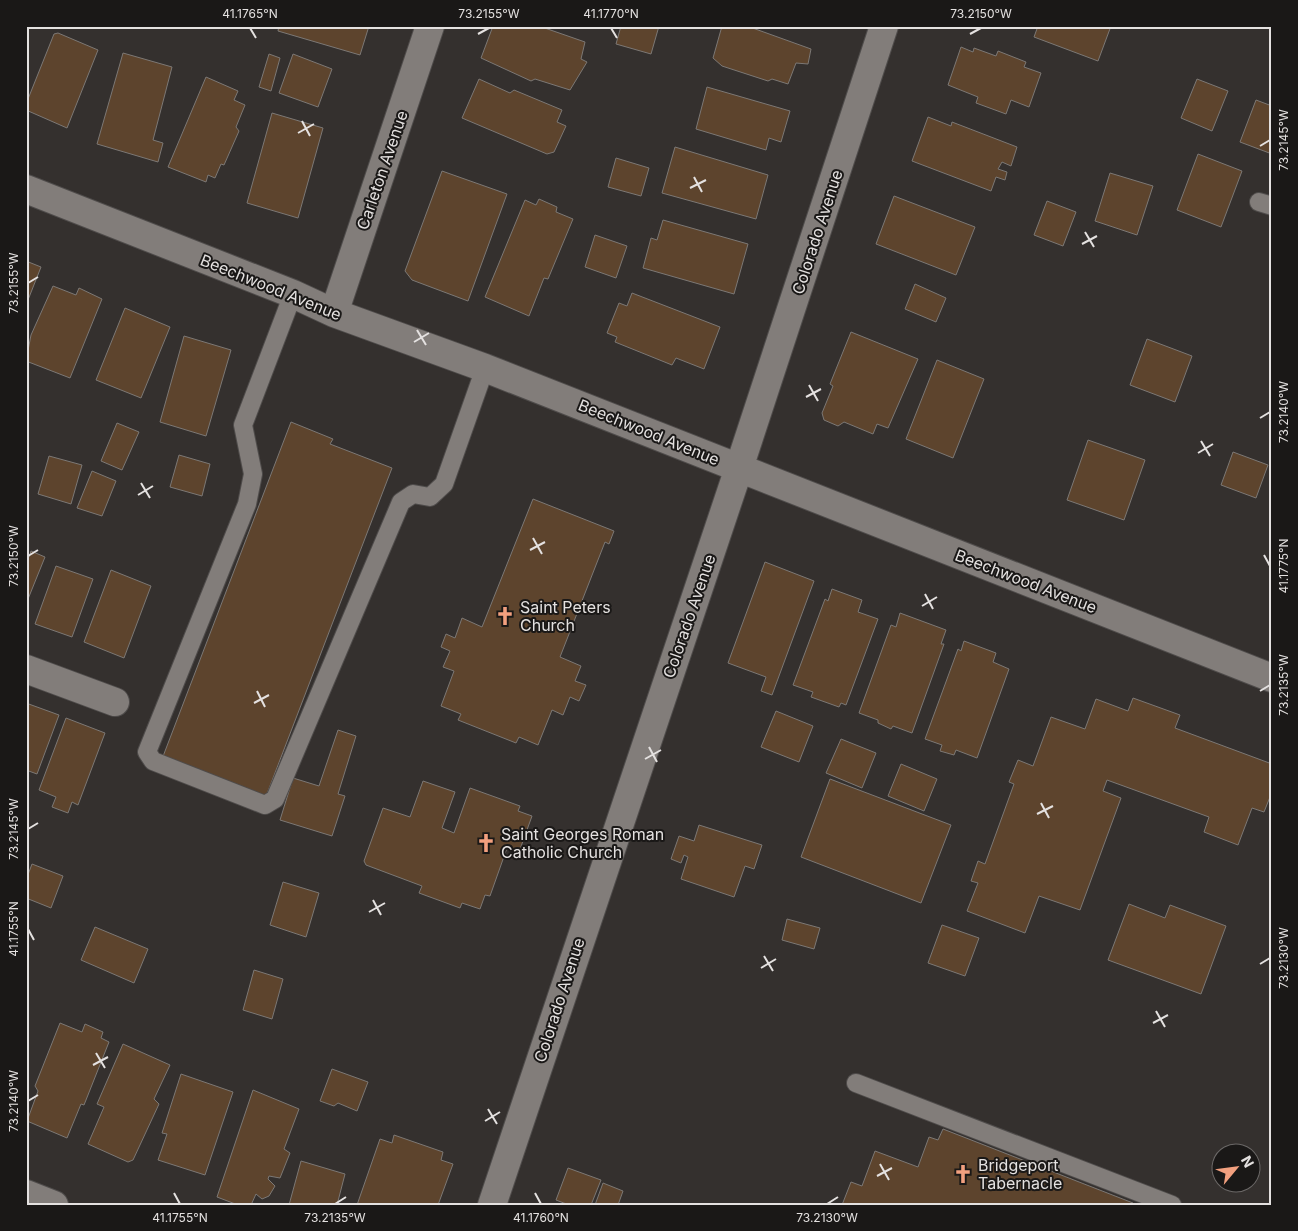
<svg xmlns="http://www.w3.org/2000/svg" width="1298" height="1231" viewBox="0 0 1298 1231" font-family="Inter,sans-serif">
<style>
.building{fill:#5d442d;stroke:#7c7875}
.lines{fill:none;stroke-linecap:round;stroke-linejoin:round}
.lane-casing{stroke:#4f4c4b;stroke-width:20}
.street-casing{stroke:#4f4c4b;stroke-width:30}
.secondary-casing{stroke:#4f4c4b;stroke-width:30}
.lane{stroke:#827d7a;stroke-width:18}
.street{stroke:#827d7a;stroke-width:28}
.secondary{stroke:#827d7a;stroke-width:28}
.ticks{fill:none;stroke:#e4e1e0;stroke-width:2}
.labels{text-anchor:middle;stroke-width:4;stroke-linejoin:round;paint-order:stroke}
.street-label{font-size:16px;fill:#e4e1e0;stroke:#1a1817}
.poi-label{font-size:16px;fill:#e4e1e0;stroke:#1a1817;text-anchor:start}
.neatline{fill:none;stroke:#e4e1e0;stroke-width:2}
.ticks-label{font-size:12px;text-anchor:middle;fill:#e4e1e0}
</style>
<rect width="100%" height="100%" fill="#34302e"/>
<!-- building -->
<path class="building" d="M279,26H369L360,55L278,31Z
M493,26H539L585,42L581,59L587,62L570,90L535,79L531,81L481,58Z
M621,26H659L651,54L616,44Z
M722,26H747L811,49L808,64L796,63L788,84L772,79L768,81L722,66L713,58Z
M1038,26H1111L1098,61L1034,37Z
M58,33L98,50L67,128L26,110V104L54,34Z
M961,47L973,52L974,48L996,56L998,51L1026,62L1024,67L1041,73L1029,107L1011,100L1006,114L976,103L978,97L948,85Z
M123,53L172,67L153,140L163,143L158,162L97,144Z
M269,54L280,58L271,91L259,87Z
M293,54L332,69L318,107L279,93Z
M206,77L238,91L234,100L245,105L236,127L239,131L224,165L221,164L215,178L208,175L206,182L168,167Z
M479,79L510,93L514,90L562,110L557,122L566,126L554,152L547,154L462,118Z
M1197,79L1228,91L1212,131L1181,118Z
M707,87L790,111L781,142L769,138L766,150L696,129Z
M1256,100L1272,106V154L1240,142Z
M272,113L323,128L298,218L247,203Z
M928,117L951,126L952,122L1017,147L1011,166L1002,162L998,169L1007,172L1005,180L996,177L991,191L912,161Z
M675,147L768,175L756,219L662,193Z
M1198,154L1242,171L1221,227L1177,210Z
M616,158L649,168L641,196L608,187Z
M442,171L507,194L468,301L412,280L405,271Z
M1110,173L1153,186L1137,235L1095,221Z
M894,196L975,227L956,275L876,244Z
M539,199L557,207L556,212L573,219L548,279L544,278L529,316L485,297L525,200L536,205Z
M1047,201L1076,212L1063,246L1034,235Z
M663,220L748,244L734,294L643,268L651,238L657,240Z
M595,235L627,246L616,278L585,267Z
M26,261L41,267L26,305Z
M915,284L946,298L936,322L905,309Z
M53,286L76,295L79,288L102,299L70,378L26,361L31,335Z
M632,293L720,327L704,369L676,358L672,365L615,342L617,337L607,333L619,303L627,306Z
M125,308L170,327L141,398L96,380Z
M851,332L918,359L888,428L877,424L873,434L844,422L838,426L824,420L822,413L833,386L830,384Z
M184,336L231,350L206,436L160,422Z
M1147,339L1192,356L1175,402L1130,385Z
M937,360L984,379L953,458L906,439Z
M291,422L333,439L330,444L392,468L265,799L162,759Z
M117,423L139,432L122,470L101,461Z
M1088,440L1145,460L1124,520L1067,500Z
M1233,452L1268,465L1256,498L1221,485Z
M179,455L210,464L202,496L170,487Z
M49,456L82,465L71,504L38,494Z
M92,471L116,481L102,516L77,508Z
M533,499L614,531L609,544L605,542L560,657L581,666L575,681L586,685L579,701L570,697L563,715L552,710L538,745L519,737L516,743L458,720L461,714L441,706L454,671L443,667L450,651L441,647L446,634L455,638L462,618L482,627Z
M31,551L45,557L26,604V556L29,557Z
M765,562L814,581L772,695L761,691L766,677L728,663Z
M56,566L93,579L72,637L35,624Z
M111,570L151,586L124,658L84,642Z
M832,589L862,600L858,612L878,619L846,705L841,703L839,707L811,697L813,692L793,685L825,599L828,601Z
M900,613L946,630L941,644H944L912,733L893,726L891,729L878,723V720L859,713L891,625L896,627Z
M964,641L996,653L993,662L1009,669L977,758L956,750L954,755L940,751L942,745L925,739L958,649L961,651Z
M1133,698L1180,715L1175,728L1272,764V792L1264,812L1252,808L1238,845L1204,832L1209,817L1107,780L1103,791L1121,798L1080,910L1039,896L1025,933L967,911L978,883L971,881L978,861L985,864L1014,784L1009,782L1018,760L1033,766L1051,717L1085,729L1096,699L1128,711Z
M26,703L59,715L37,774L26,770Z
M776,711L813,726L799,762L761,747Z
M66,718L105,733L78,805L72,802L68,813L52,807L56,797L39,790Z
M338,730L356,736L338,794L345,796L332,836L280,820L293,778L319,786Z
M841,739L876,753L862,788L826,773Z
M901,764L937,779L924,811L888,796Z
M830,779L951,825L921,903L801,857Z
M423,781L455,792L442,828L454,833L470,788L520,806L518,811L532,816L519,852L507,848L490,896L485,895L480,909L462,903L460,908L419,893L422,886L366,865L364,861L383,808L410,817Z
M699,825L762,845L754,869L745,866L734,897L681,879L688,857L684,855L681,863L671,859L679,836L694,841Z
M32,864L63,876L51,908L26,898V880Z
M283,882L319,893L306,937L270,925Z
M1129,904L1165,918L1170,905L1226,926L1201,994L1108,960Z
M787,919L820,928L814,949L782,940Z
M942,925L979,938L965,976L928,963Z
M95,927L148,949L134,983L81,960Z
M254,970L283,979L272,1019L243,1010Z
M60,1023L82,1032L85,1024L103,1032L101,1038L109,1042L84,1105L81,1104L67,1138L27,1121L38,1091L35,1086Z
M123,1044L170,1065L154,1099L159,1104L133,1160L128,1162L88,1144L104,1107L97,1104Z
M332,1069L368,1082L357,1111L338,1103L334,1106L320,1101Z
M181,1074L233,1092L205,1175L158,1160L167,1134L162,1133Z
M253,1090L299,1109L284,1149L290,1153L280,1178L269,1176L268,1179L275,1186L269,1196L262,1199L256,1194L251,1205H238L217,1197Z
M943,1129L1133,1203V1205H842L851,1182L862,1186L875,1151L918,1167L929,1137L938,1140Z
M394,1135L443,1152L441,1160L453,1164L438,1205H357L380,1139L392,1143Z
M301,1161L345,1174L337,1205H289Z
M568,1168L601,1180L591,1205H569L556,1200Z
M603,1183L623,1191L618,1205H595Z"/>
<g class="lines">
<!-- lane casing -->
<g class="lane-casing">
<path id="lane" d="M1259,202L1272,206
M293,294L243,425L253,474L247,504L147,752L153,761L265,805L275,799L401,502L413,494L430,497L444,484L485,368
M856,1083L1172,1205"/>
</g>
<!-- street casing -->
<g class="street-casing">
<path id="street" d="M26,189L293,294L334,313L485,368L1272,678
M334,313L430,26
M26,669L115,702
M492,1205L739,468L884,26"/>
</g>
<!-- secondary casing -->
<g class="secondary-casing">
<path id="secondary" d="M26,1194L54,1205"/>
</g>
<!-- lane -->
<use href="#lane" class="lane"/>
<!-- street -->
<use href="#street" class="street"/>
<!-- secondary -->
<use href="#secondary" class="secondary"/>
</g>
<!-- ticks -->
<path class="ticks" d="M250,28L256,38M611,28L617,38M478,34L489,28M970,34L981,28M302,121L310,136M298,133L314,124M1260,146L1270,140M694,177L702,192M690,188L706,180M1085,232L1094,247M1082,244L1097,236M28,283L38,277M417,330L426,345M414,342L429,333M809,385L818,401M806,397L821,389M1260,418L1270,412M1201,441L1210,456M1198,453L1213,444M141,483L150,498M138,495L153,486M533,538L542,554M530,550L545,542M1264,555L1270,566M28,556L38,550M925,594L933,609M922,606L937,597M257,691L265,707M1260,691L1270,685M254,703L269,695M649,747L657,762M645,759L661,750M1041,803L1049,818M1037,814L1053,806M28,829L38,823M373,900L381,915M369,912L385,903M28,929L34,940M764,956L773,971M1260,964L1270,958M761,968L776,959M1156,1011L1165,1027M1153,1023L1168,1015M96,1053L105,1068M93,1065L108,1057M28,1101L38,1095M488,1109L497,1124M485,1121L500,1112M880,1164L889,1180M877,1176L892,1168M174,1193L180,1204M535,1193L541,1204M335,1204L346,1197M827,1204L838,1197"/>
<!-- icons -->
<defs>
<g id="church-bare" transform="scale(1.5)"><path d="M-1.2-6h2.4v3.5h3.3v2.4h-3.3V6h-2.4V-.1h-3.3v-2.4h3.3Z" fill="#f2a07f" stroke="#1a1817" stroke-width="2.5" paint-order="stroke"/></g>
</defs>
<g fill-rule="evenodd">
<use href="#church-bare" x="505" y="616"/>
<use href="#church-bare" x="486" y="843"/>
<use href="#church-bare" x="963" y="1174"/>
</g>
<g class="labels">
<!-- street labels -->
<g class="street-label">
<text transform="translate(382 170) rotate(-71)" y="6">Carleton Avenue</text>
<text transform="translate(817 232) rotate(-72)" y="6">Colorado Avenue</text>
<text transform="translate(271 287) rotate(22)" y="6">Beechwood Avenue</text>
<text transform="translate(649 432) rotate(22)" y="6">Beechwood Avenue</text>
<text transform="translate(1026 581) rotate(21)" y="6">Beechwood Avenue</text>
<text transform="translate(689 616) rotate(-71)" y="6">Colorado Avenue</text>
<text transform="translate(559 1000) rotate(-72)" y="6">Colorado Avenue</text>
</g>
<!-- poi labels -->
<g class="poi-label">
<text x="520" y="613">Saint Peters<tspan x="520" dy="18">Church</tspan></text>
<text x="501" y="840">Saint Georges Roman<tspan x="501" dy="18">Catholic Church</tspan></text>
<text x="978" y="1171">Bridgeport<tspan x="978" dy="18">Tabernacle</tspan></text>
</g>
</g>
<!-- border -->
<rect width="1298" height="1231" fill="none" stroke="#1a1817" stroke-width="55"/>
<!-- north arrow -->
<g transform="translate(1236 1168) rotate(61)"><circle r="24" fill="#1a1817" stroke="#6b6867"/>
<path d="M0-4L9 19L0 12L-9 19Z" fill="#f2a07f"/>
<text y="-8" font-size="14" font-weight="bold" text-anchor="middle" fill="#e4e1e0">N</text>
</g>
<rect x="28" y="28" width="1242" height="1176" class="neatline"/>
<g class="ticks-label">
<text x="250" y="18">41.1765°N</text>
<text x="489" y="18">73.2155°W</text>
<text x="611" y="18">41.1770°N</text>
<text x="981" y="18">73.2150°W</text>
<text transform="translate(1284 140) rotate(-90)" y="4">73.2145°W</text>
<text transform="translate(14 283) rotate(-90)" y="4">73.2155°W</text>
<text transform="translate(1284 412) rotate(-90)" y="4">73.2140°W</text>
<text transform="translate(14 556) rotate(-90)" y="4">73.2150°W</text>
<text transform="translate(1284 566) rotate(-90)" y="4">41.1775°N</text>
<text transform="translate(1284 685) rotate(-90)" y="4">73.2135°W</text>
<text transform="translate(14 829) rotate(-90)" y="4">73.2145°W</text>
<text transform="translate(14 929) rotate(-90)" y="4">41.1755°N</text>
<text transform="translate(1284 958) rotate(-90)" y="4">73.2130°W</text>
<text transform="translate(14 1101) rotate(-90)" y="4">73.2140°W</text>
<text x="180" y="1222">41.1755°N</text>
<text x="335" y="1222">73.2135°W</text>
<text x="541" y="1222">41.1760°N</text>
<text x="827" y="1222">73.2130°W</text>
</g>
</svg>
